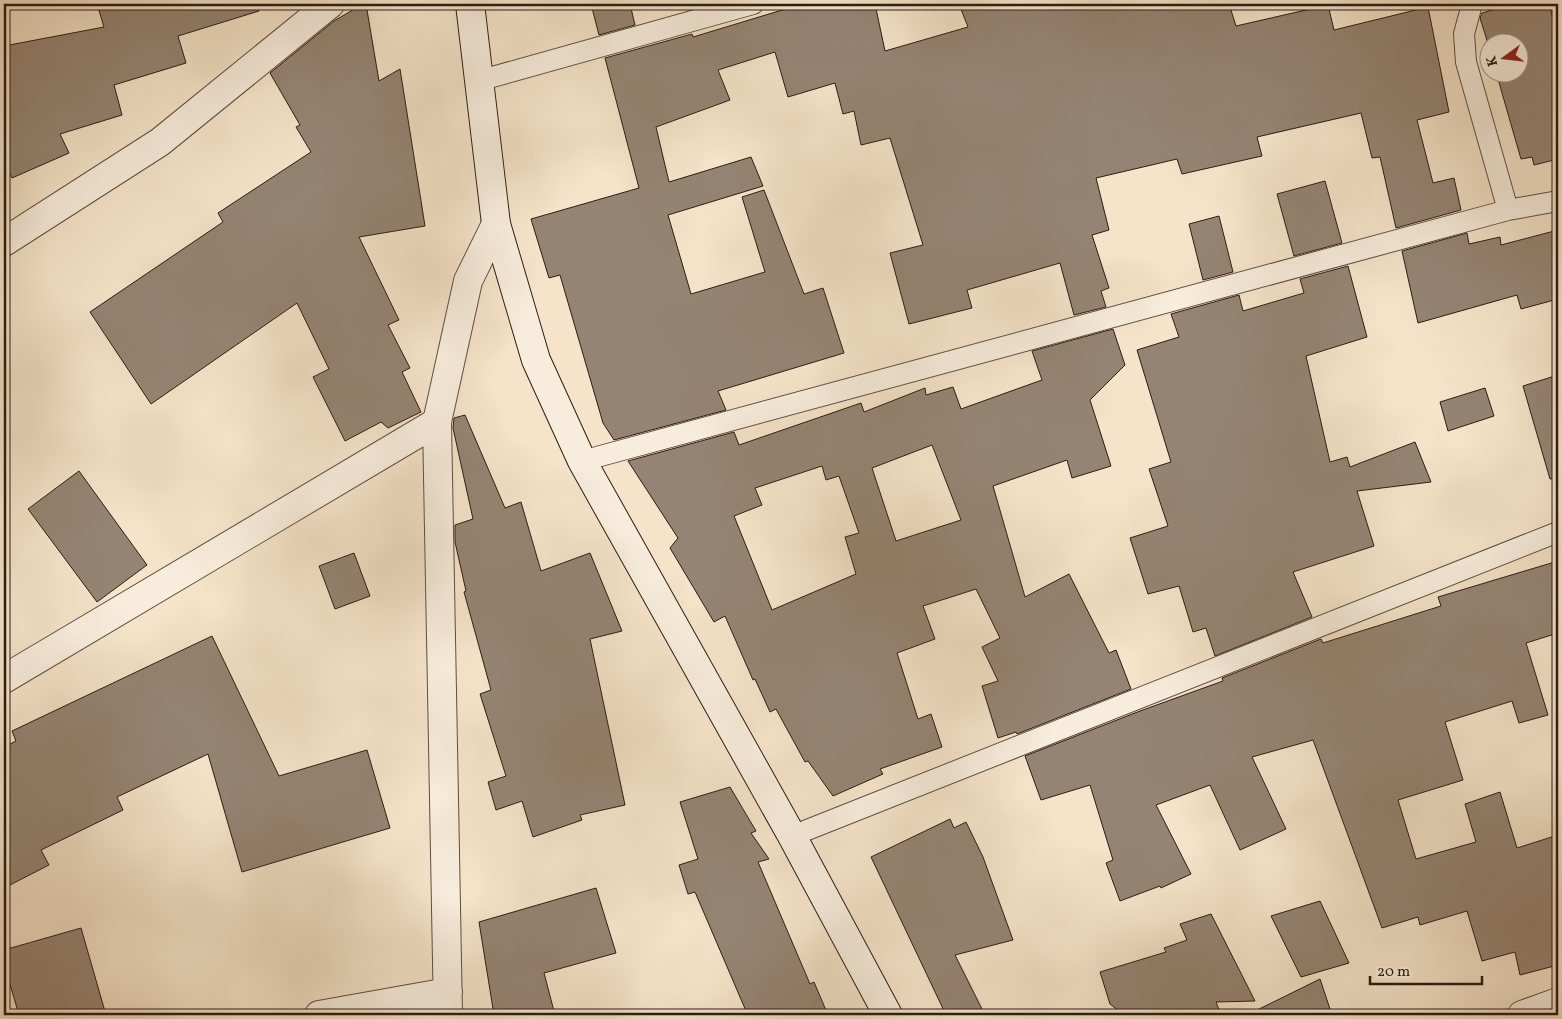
<svg xmlns="http://www.w3.org/2000/svg" width="1562" height="1019" viewBox="0 0 1562 1019" font-family="Vollkorn,serif">
<style>
.building{fill:#958473;stroke:#2c1c14;fill-rule:evenodd}
.lines{fill:none;stroke-linecap:round;stroke-linejoin:round}
.lane-casing{stroke:#5e4e42;stroke-width:22}
.street-casing{stroke:#5e4e42;stroke-width:30}
.secondary-casing{stroke:#2c1c14;stroke-width:30}
.lane{stroke:#f8eddd;stroke-width:20}
.street{stroke:#f8eddd;stroke-width:28}
.secondary{stroke:#f8eddd;stroke-width:28}
</style>
<rect width="100%" height="100%" fill="#f5e4ca"/>
<filter id="stains"><feTurbulence type="fractalNoise" baseFrequency=".004" numOctaves="4"/><feColorMatrix values="0 0 0 0 .2 0 0 0 0 .09 0 0 0 0 .02 0 0 0 .5 -.17"/></filter>
<radialGradient id="worn" r=".72"><stop offset=".6" stop-color="#630" stop-opacity="0"/><stop offset="1" stop-color="#630" stop-opacity=".3"/></radialGradient>
<!-- building -->
<path class="building" d="M97,4H258L259,11L178,36L186,63L114,85L122,115L60,134L69,153L12,178L4,160V46L104,27Z
M363,4H366L379,81L400,69L425,226L359,237L399,320L388,325L410,368L402,372L421,412L388,428L381,422L345,441L313,377L329,369L297,303L151,404L90,312L223,222L218,213L311,152L296,127L300,125L270,73L334,21Z
M591,4H630L635,25L599,35Z
M802,4H875L885,51L968,27L959,4H1229L1236,26L1328,5L1334,30L1428,7L1449,112L1417,120L1433,183L1454,178L1461,210L1396,228L1380,157L1372,158L1361,113L1257,137L1262,156L1182,174L1177,159L1096,178L1109,230L1092,235L1109,288L1101,291L1106,307L1074,315L1060,263L967,290L972,308L909,324L890,253L923,245L890,138L861,145L854,111L843,114L835,83L788,97L775,52L718,70L730,100L656,127L669,182L751,157L763,186L668,215L691,294L765,272L742,197L764,190L804,294L823,288L844,353L718,391L726,410L614,440L603,423L560,275L549,278L531,219L639,188L605,58L692,34L693,37Z
M1512,4H1549L1558,36V159L1534,165L1532,157L1521,159L1496,72H1520V42H1490V50L1480,18L1482,13Z
M1325,181L1342,243L1294,256L1277,194Z
M1219,216L1233,272L1203,280L1189,224Z
M1558,230V299L1521,309L1517,295L1418,323L1402,251L1467,233L1469,244L1500,237L1501,245Z
M1348,266L1367,337L1306,356L1330,462L1347,457L1350,467L1415,442L1431,482L1357,491L1374,546L1293,572L1312,617L1215,656L1206,628L1193,632L1179,586L1148,594L1130,538L1168,526L1149,469L1171,462L1137,350L1179,337L1171,314L1239,295L1243,311L1304,293L1300,279Z
M1113,329L1125,365L1090,400L1111,466L1072,478L1067,460L993,486L1025,597L1069,574L1109,653L1116,650L1131,689L1017,734L1016,732L998,738L982,686L998,681L982,647L1000,638L976,589L923,606L935,639L897,653L918,719L931,714L942,747L880,769L883,774L833,796L808,761L805,762L776,709L770,712L755,679L753,680L725,616L714,622L670,548L678,538L628,461L734,432L739,445L861,403L864,412L925,388L926,395L953,387L961,409L1042,380L1032,351ZM932,445L961,520L896,541L872,468ZM822,466L826,480L839,476L859,533L845,537L856,574L772,610L734,516L762,505L755,488Z
M1558,375V478L1550,479L1523,386Z
M1485,388L1494,416L1448,431L1440,402Z
M465,415L505,508L521,502L541,571L590,553L622,631L590,639L625,805L580,815L582,820L533,837L522,801L496,810L488,782L506,776L480,694L491,690L464,592L466,591L455,542V525L473,519L453,428L454,418Z
M79,471L147,565L97,602L28,509Z
M354,553L370,596L335,609L319,566Z
M1558,561V633L1526,643L1548,715L1519,723L1512,701L1445,722L1463,780L1398,800L1416,859L1476,842L1465,804L1500,792L1517,848L1558,835V965L1520,975L1515,952L1482,961L1467,911L1420,925L1418,917L1382,928L1313,740L1252,757L1286,829L1240,850L1210,785L1156,805L1191,874L1161,888L1160,886L1120,901L1106,863L1113,860L1090,785L1041,800L1025,756L1140,711L1223,681L1222,678L1321,639L1323,643L1441,606L1438,597Z
M212,636L279,776L367,750L390,828L242,872L208,754L117,797L123,810L41,850L49,865L4,888V747L16,741L12,731Z
M730,787L756,831L751,833L769,859L758,862L810,984L814,982L828,1015H736L746,1011L695,892L688,894L679,865L698,859L680,802Z
M950,819L954,828L966,822L983,857L1013,940L955,955L985,1015H946L871,857Z
M596,888L616,953L544,973L555,1015H494L479,922Z
M1320,901L1349,963L1301,977L1271,916Z
M1211,914L1255,1001L1216,1002L1221,1015H1124L1110,1004L1100,972L1166,952L1164,948L1187,940L1180,924Z
M81,928L106,1015H19L4,964V950Z
M1320,979L1332,1015H1247Z"/>
<g class="lines">
<!-- lane casing -->
<g class="lane-casing">
<path id="lane" d="M1472,4L1464,34L1466,62L1508,210
M478,81L753,4
M582,461L1508,210L1558,201
M792,836L1558,532"/>
</g>
<!-- street casing -->
<g class="street-casing">
<path id="street" d="M4,242L160,142L330,4
M4,679L437,422
M319,1015L448,992
M448,1015L437,422L468,281L496,224
M1522,1015L1558,1002"/>
</g>
<!-- secondary casing -->
<g class="secondary-casing">
<path id="secondary" d="M470,4L496,224L536,360L582,461L792,836L888,1015"/>
</g>
<!-- lane -->
<use href="#lane" class="lane"/>
<!-- street -->
<use href="#street" class="street"/>
<!-- secondary -->
<use href="#secondary" class="secondary"/>
</g>
<!-- margin -->
<rect width="1562" height="1019" fill="none" stroke="#f5e4ca" stroke-width="20"/>
<rect x="5" y="5" width="1552" height="1009" fill="none" stroke="#2c1c14" stroke-width="2.5"/>
<rect x="10" y="10" width="1542" height="999" fill="none" stroke="#2c1c14"/>
<!-- north arrow -->
<g transform="translate(1504 58) rotate(255)"><circle r="24" fill="#f8eddd" stroke="#a6998d"/>
<path d="M0-4L9 19L0 12L-9 19Z" fill="#8f2418"/>
<text y="-8" font-size="14" font-weight="bold" text-anchor="middle" fill="#2c1c14">K</text>
</g>
<!-- scale -->
<path d="M1370 976v8h112v-8" fill="none" stroke="#2c1c14" stroke-width="2.5"/>
<text x="1377" y="976" font-size="15" fill="#2c1c14" stroke="#f8eddd" stroke-width="4" paint-order="stroke">20 m</text>
<rect width="100%" height="100%" filter="url(#stains)"/>
<rect width="100%" height="100%" fill="url(#worn)"/>
</svg>
